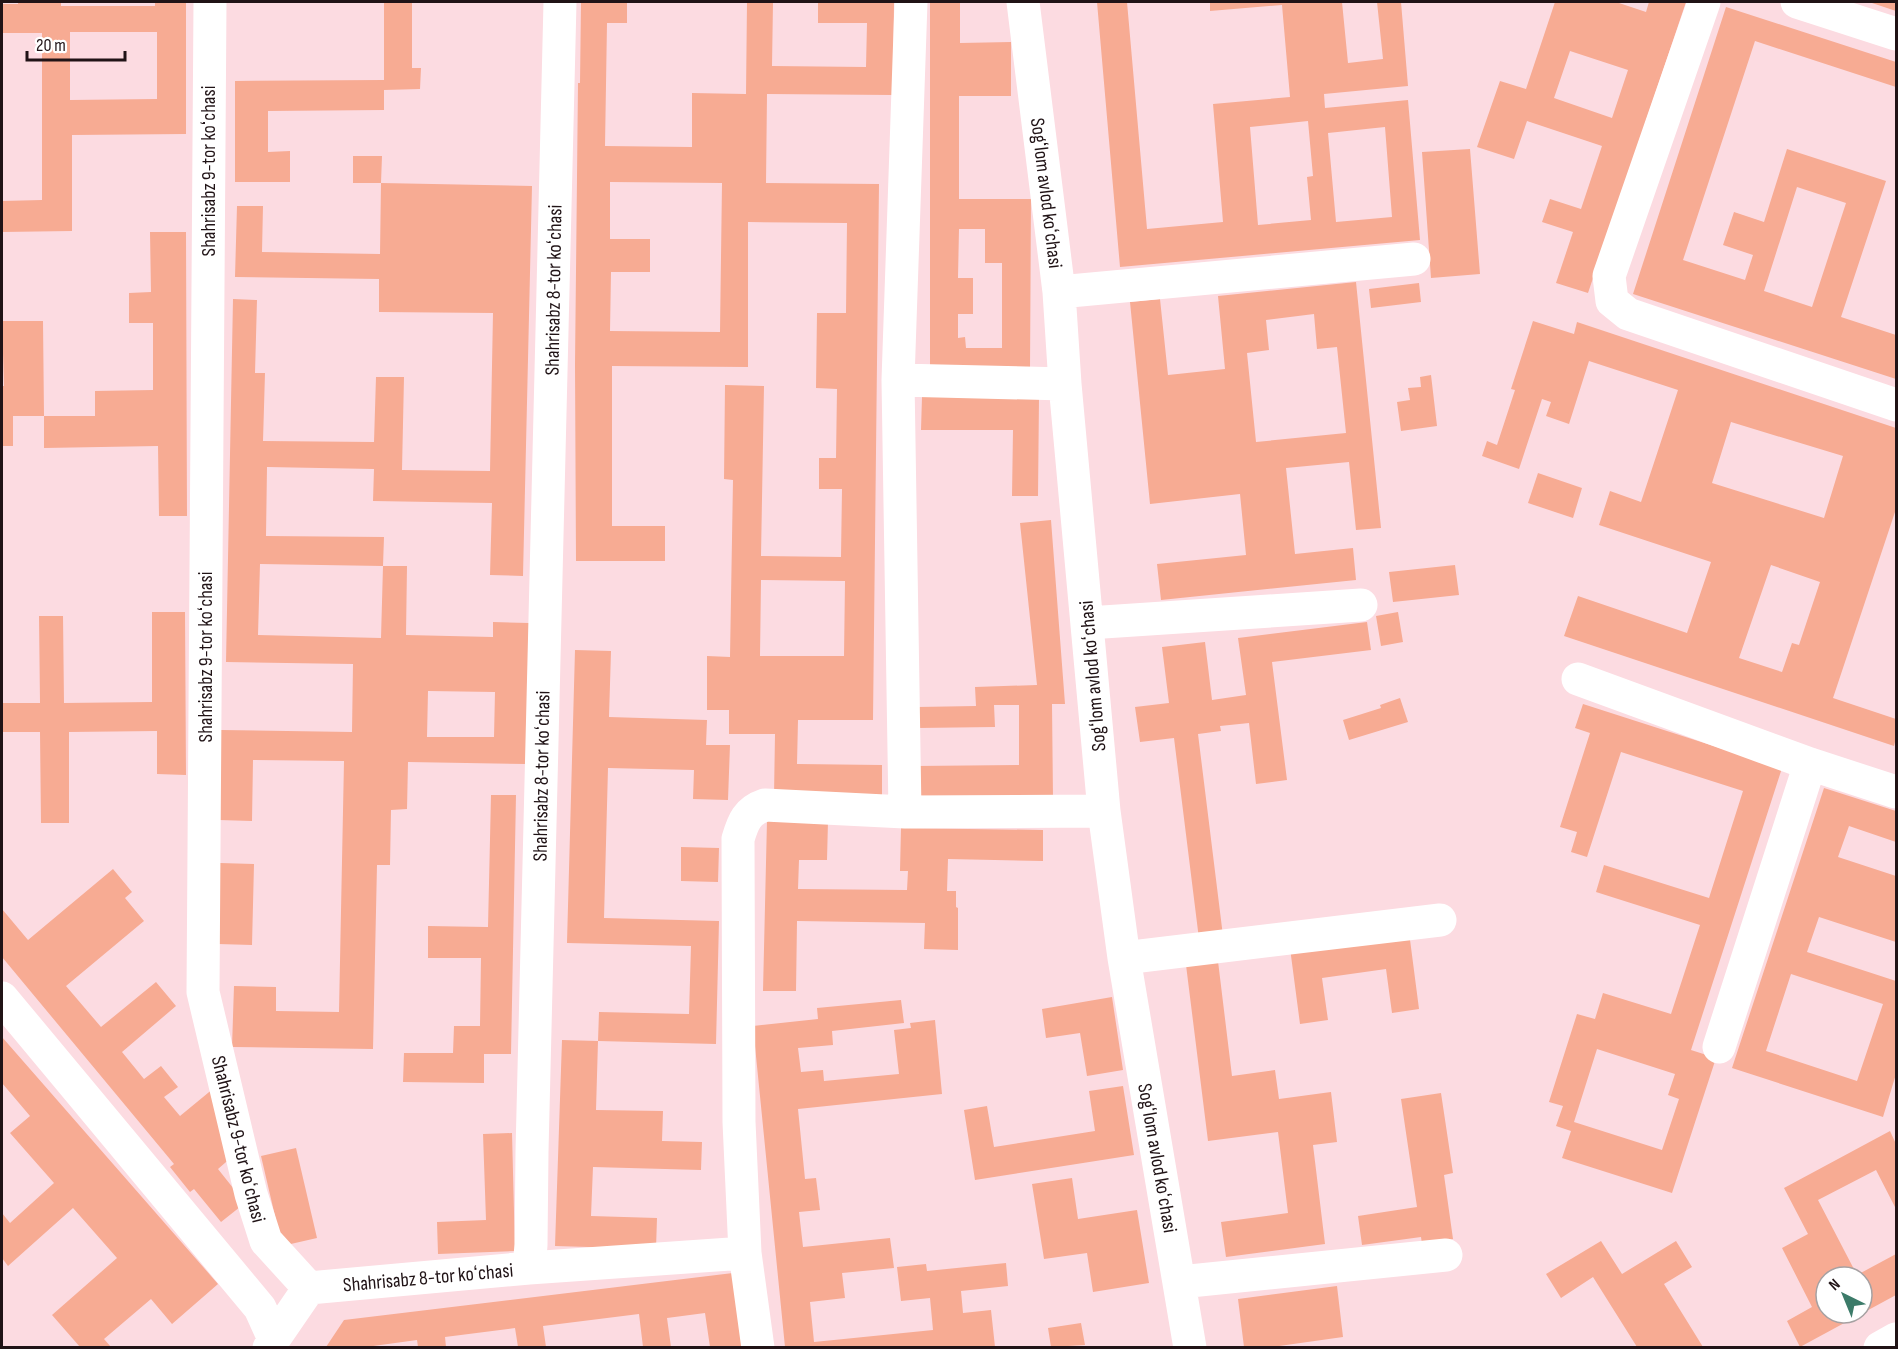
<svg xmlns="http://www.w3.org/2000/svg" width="1898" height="1349" viewBox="0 0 1898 1349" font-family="'Sofia Sans Condensed',sans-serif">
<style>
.building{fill:#f7ab93;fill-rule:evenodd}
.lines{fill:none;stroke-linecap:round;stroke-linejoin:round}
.minor{stroke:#fff;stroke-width:33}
.labels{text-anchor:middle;stroke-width:6;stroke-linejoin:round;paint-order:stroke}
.street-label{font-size:20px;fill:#201316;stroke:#fff}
</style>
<rect width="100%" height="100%" fill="#fcdbe1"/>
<!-- building -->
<path class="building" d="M18,2H61V6H155V2H186V134L72,135V231L2,232V201L42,200V33H2V4H18ZM70,32H157V99L70,100Z
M384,2H412V68H421L420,89L384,90V110L268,111V152L290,151V182H235V81L384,80Z
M581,2H627V23H607L605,146L692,147V93L746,94L747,2H773L772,66L866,67L867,23H818V2H894L893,95L767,94L766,183L879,184L873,720H798L797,764L882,765V797L774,796L775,734H729V710H707V656L730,657L733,480L724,479L725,385L764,386L761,556L841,557L842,489H819V458H836L837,389L816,388L817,313H846L847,223L748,222V367L612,366V526H665V561H576L575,365L578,83H580ZM610,182L722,183L720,332L610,331L611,272H650V239H610ZM761,580L845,581L844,656H760Z
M930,2H960V43L1011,42V96H959V199H1031L1030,371H930ZM959,229H985V263H1002V348H966L965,337L958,338V314H973V278H958Z
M1097,2H1127L1147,229L1223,222L1213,104L1290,97L1282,5L1210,11V2H1342L1348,63L1383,59L1377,2H1401L1408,86L1324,94L1325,108L1408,100L1420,240L1120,267ZM1308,121L1313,176L1307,177L1311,220L1258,225L1250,127ZM1385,127L1392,217L1336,222L1328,133Z
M1555,2H1616L1646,12L1649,2H1686L1588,293L1556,283L1573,232L1542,222L1550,199L1581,209L1602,146L1527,121L1514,159L1477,147L1500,81L1526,89ZM1570,51L1628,70L1612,118L1554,98Z
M1869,2H1896V11Z
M1726,7L1896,62V87L1755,41L1683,260L1745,280L1753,255L1723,245L1734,212L1764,222L1787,149L1886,181L1841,317L1896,335V379L1633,294ZM1797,187L1846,203L1812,307L1764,291Z
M1470,149L1480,274L1431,278L1422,152Z
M353,156H382L381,183H353Z
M381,183L532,186L523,576L490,575L492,503L373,501L374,469L267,467L266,536L384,537L383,566L260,564L258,635L381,638L383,566H407L406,635L493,637V622L529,623L526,764L408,762L407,809L391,810L390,865H377L373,1049L232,1047L234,986L276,987V1011L339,1012L344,761L253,760L252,821L219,820L221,730L352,732L353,664L226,662L233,299L257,300L255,373H265L263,441L374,442L376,377H404L402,470L490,471L493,313L379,312V279L235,277L237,206H263L262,252L380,254ZM428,691L495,692L494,737H427Z
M150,232H186L187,516H159L158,446L44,448V416H13V446H2V386H4L2,321H43L44,416H95V391L153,390V323H129V293L151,292Z
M1356,282L1381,528L1356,530L1349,462L1286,468L1295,554L1353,548L1356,580L1161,600L1157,564L1246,555L1240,494L1150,504L1130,302L1160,299L1168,375L1225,369L1218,296ZM1314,314L1317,349L1337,347L1346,433L1256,442L1247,353L1269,350L1266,320Z
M1419,283L1421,302L1371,308L1369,289Z
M1533,321L1574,334L1577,322L1896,428V509L1833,698L1896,719V738L1894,746L1564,636L1578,596L1687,633L1711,562L1599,525L1610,491L1641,502L1678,390L1589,361L1569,424L1546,416L1551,402L1542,399L1519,469L1482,456L1487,441L1497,445L1515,390L1511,389ZM1731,422L1843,456L1824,518L1712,483ZM1771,565L1820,582L1799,645L1792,643L1782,672L1739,658Z
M1431,375L1437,426L1401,431L1397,402L1410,400L1408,388L1421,387L1420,377Z
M922,397H1039L1038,496H1012L1013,430H921Z
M1538,473L1582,488L1573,518L1528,503Z
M1051,520L1065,704H1052L1053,799L916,801V766L1019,765V705H994L995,727L917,728V707L976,706L975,687L1037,685L1020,523Z
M1455,565L1459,595L1393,602L1389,572Z
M152,612H185L186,775L157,774V731L69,732V823H41L40,732H2V703H40L39,616H63L64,703L152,702Z
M1398,612L1403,642L1381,646L1376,616Z
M1367,622L1371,650L1272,662L1287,780L1256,784L1249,723L1220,726L1221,731L1198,734L1223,936L1199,939L1174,738L1140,742L1135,707L1169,703L1162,647L1205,642L1212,700L1246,695L1238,638Z
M575,650L611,651L609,717L707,720L706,745H730L728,800L693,799L694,770L608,768L604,918L719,921L716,1044L598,1041L599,1012L689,1014L691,946L567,943Z
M1400,698L1408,722L1349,740L1343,720L1381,708L1380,705Z
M1583,704L1782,768L1691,1050L1716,1058L1672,1193L1562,1158L1571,1131L1556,1126L1563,1106L1549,1102L1577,1014L1595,1019L1603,993L1671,1014L1700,925L1596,892L1604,865L1709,898L1743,791L1621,752L1587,857L1571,852L1577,832L1560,827L1590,733L1575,728ZM1597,1049L1675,1074L1668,1095L1679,1099L1662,1150L1574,1122Z
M1824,788L1896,811V842L1849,826L1838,857L1896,876V942L1819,917L1807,952L1896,981V1074L1883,1117L1732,1068ZM1791,974L1883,1004L1857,1081L1766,1051Z
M491,795H516L511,1054H484V1083L403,1082L404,1053H453L454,1026H480L481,958H428V926L488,927Z
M767,820L828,821L827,860H799L798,889L907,890L908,871H900L901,828L1043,830V861L948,859L947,891H956V907L958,908V950L924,949L925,923L797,921L796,991H763Z
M681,847L719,848L718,882L681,881Z
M220,863L254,864L252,945L218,944Z
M113,869L132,892L125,898L144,921L66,986L101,1027L156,982L176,1006L122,1052L144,1079L161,1066L178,1087L164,1097L180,1116L214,1088L233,1156L218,1169L245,1203L221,1222L194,1189L190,1192L170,1167L174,1164L2,957V909L28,940Z
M1409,932L1419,1009L1392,1013L1386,969L1322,978L1328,1020L1300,1024L1290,948Z
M1217,953L1232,1076L1275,1070L1279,1099L1331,1092L1337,1142L1313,1145L1325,1244L1226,1257L1221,1222L1288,1213L1278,1132L1208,1141L1185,957Z
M1112,997L1123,1070L1087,1076L1080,1033L1046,1038L1042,1009Z
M901,1000L904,1023L832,1031L833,1045L798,1048L801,1072L823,1070L824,1081L899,1074L894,1030L911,1028L910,1023L935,1020L942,1094L798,1109L805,1179L816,1178L820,1210L799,1212L803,1247L890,1238L894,1268L842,1273L845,1298L810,1302L814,1342L933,1330L930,1298L901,1301L897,1267L926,1264L927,1271L1006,1263L1008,1286L961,1291L963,1313L991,1310L995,1347H785L753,1026L818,1019L817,1008Z
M2,1037L218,1284L172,1324L151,1299L104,1339L111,1347H80L52,1315L117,1258L73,1208L8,1266L2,1258V1213L10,1223L54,1183L10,1133L30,1116L2,1083Z
M562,1040L598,1041L596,1110L663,1111L662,1141L702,1142L701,1170L593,1167L591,1216L657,1218L656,1249L555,1246Z
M1123,1086L1134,1155L975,1180L964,1110L987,1106L994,1147L1095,1131L1089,1091Z
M1441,1093L1453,1173L1444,1175L1453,1239L1422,1244L1421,1237L1362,1245L1358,1216L1417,1207L1401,1099Z
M1890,1131L1896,1144V1209L1876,1170L1818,1200L1857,1275L1896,1254V1295L1800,1347L1787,1321L1812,1307L1782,1248L1808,1234L1784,1188ZM1826,1277H1862V1313H1826Z
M512,1133L515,1251L438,1254L437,1222L486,1220L483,1134Z
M296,1148L317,1238L282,1246L261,1156Z
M1072,1178L1078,1219L1137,1210L1149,1283L1093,1292L1087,1253L1044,1259L1032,1184Z
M1601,1241L1622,1274L1676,1241L1692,1267L1664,1284L1703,1347H1637L1593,1277L1561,1298L1546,1274Z
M733,1273L743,1347H710L705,1313L667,1318L671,1347H643L639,1314L543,1326L546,1347H518L515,1328L445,1337L446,1347H418L417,1340L366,1347H326L344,1320Z
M1337,1286L1343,1337L1272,1347H1244L1238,1299Z
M1081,1323L1085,1345L1051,1347L1048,1328Z"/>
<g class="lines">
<!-- minor -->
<path class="minor" d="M210,2L203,992L251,1194L266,1241L309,1288
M1023,2L1059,292L1065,384L1104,811L1124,958L1190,1348
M1704,2L1609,276L1612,301L1628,314L1896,405
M1797,2L1896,34
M1059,292L1414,259
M898,380L1065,384
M1088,623L1361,605
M1578,679L1810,764L1896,792
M905,812L898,380L911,2
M1124,958L1440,920
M2,998L260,1308L274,1339L269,1348
M1719,1047L1810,764
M745,1253L758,1348
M529,1268L745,1253L739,1122L738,839C743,822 747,811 765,805L905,812L1104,811
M1180,1282L1446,1255
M274,1339L309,1288L529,1268L531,1245L532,1152L560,2
M1880,1348L1896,1339"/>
</g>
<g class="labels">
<!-- street labels -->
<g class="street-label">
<text transform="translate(208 171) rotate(-90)" y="7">Shahrisabz 9-tor koʻchasi</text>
<text transform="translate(1047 193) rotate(83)" y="7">Sogʻlom avlod koʻchasi</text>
<text transform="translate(553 290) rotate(-89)" y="7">Shahrisabz 8-tor koʻchasi</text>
<text transform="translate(205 657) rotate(-90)" y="7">Shahrisabz 9-tor koʻchasi</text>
<text transform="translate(1092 676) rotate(-95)" y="7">Sogʻlom avlod koʻchasi</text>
<text transform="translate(541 776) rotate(-89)" y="7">Shahrisabz 8-tor koʻchasi</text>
<text transform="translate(239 1139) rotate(76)" y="7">Shahrisabz 9-tor koʻchasi</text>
<text transform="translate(1158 1158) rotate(80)" y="7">Sogʻlom avlod koʻchasi</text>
<text transform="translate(428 1277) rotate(-5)" y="7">Shahrisabz 8-tor koʻchasi</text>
</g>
</g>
<!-- border -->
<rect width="1898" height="1349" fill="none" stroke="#201316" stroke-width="6"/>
<!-- north arrow -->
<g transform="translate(1844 1295) rotate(317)"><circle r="28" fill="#ffffff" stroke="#a6a1a2" stroke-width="1.5"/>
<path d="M0-4.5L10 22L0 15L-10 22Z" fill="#3c7b69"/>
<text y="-9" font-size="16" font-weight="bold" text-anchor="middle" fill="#201316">N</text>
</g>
<!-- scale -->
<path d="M27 51v9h98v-9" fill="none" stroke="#201316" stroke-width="3"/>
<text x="36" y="51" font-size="18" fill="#201316" stroke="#ffffff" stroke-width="4.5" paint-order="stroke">20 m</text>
</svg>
